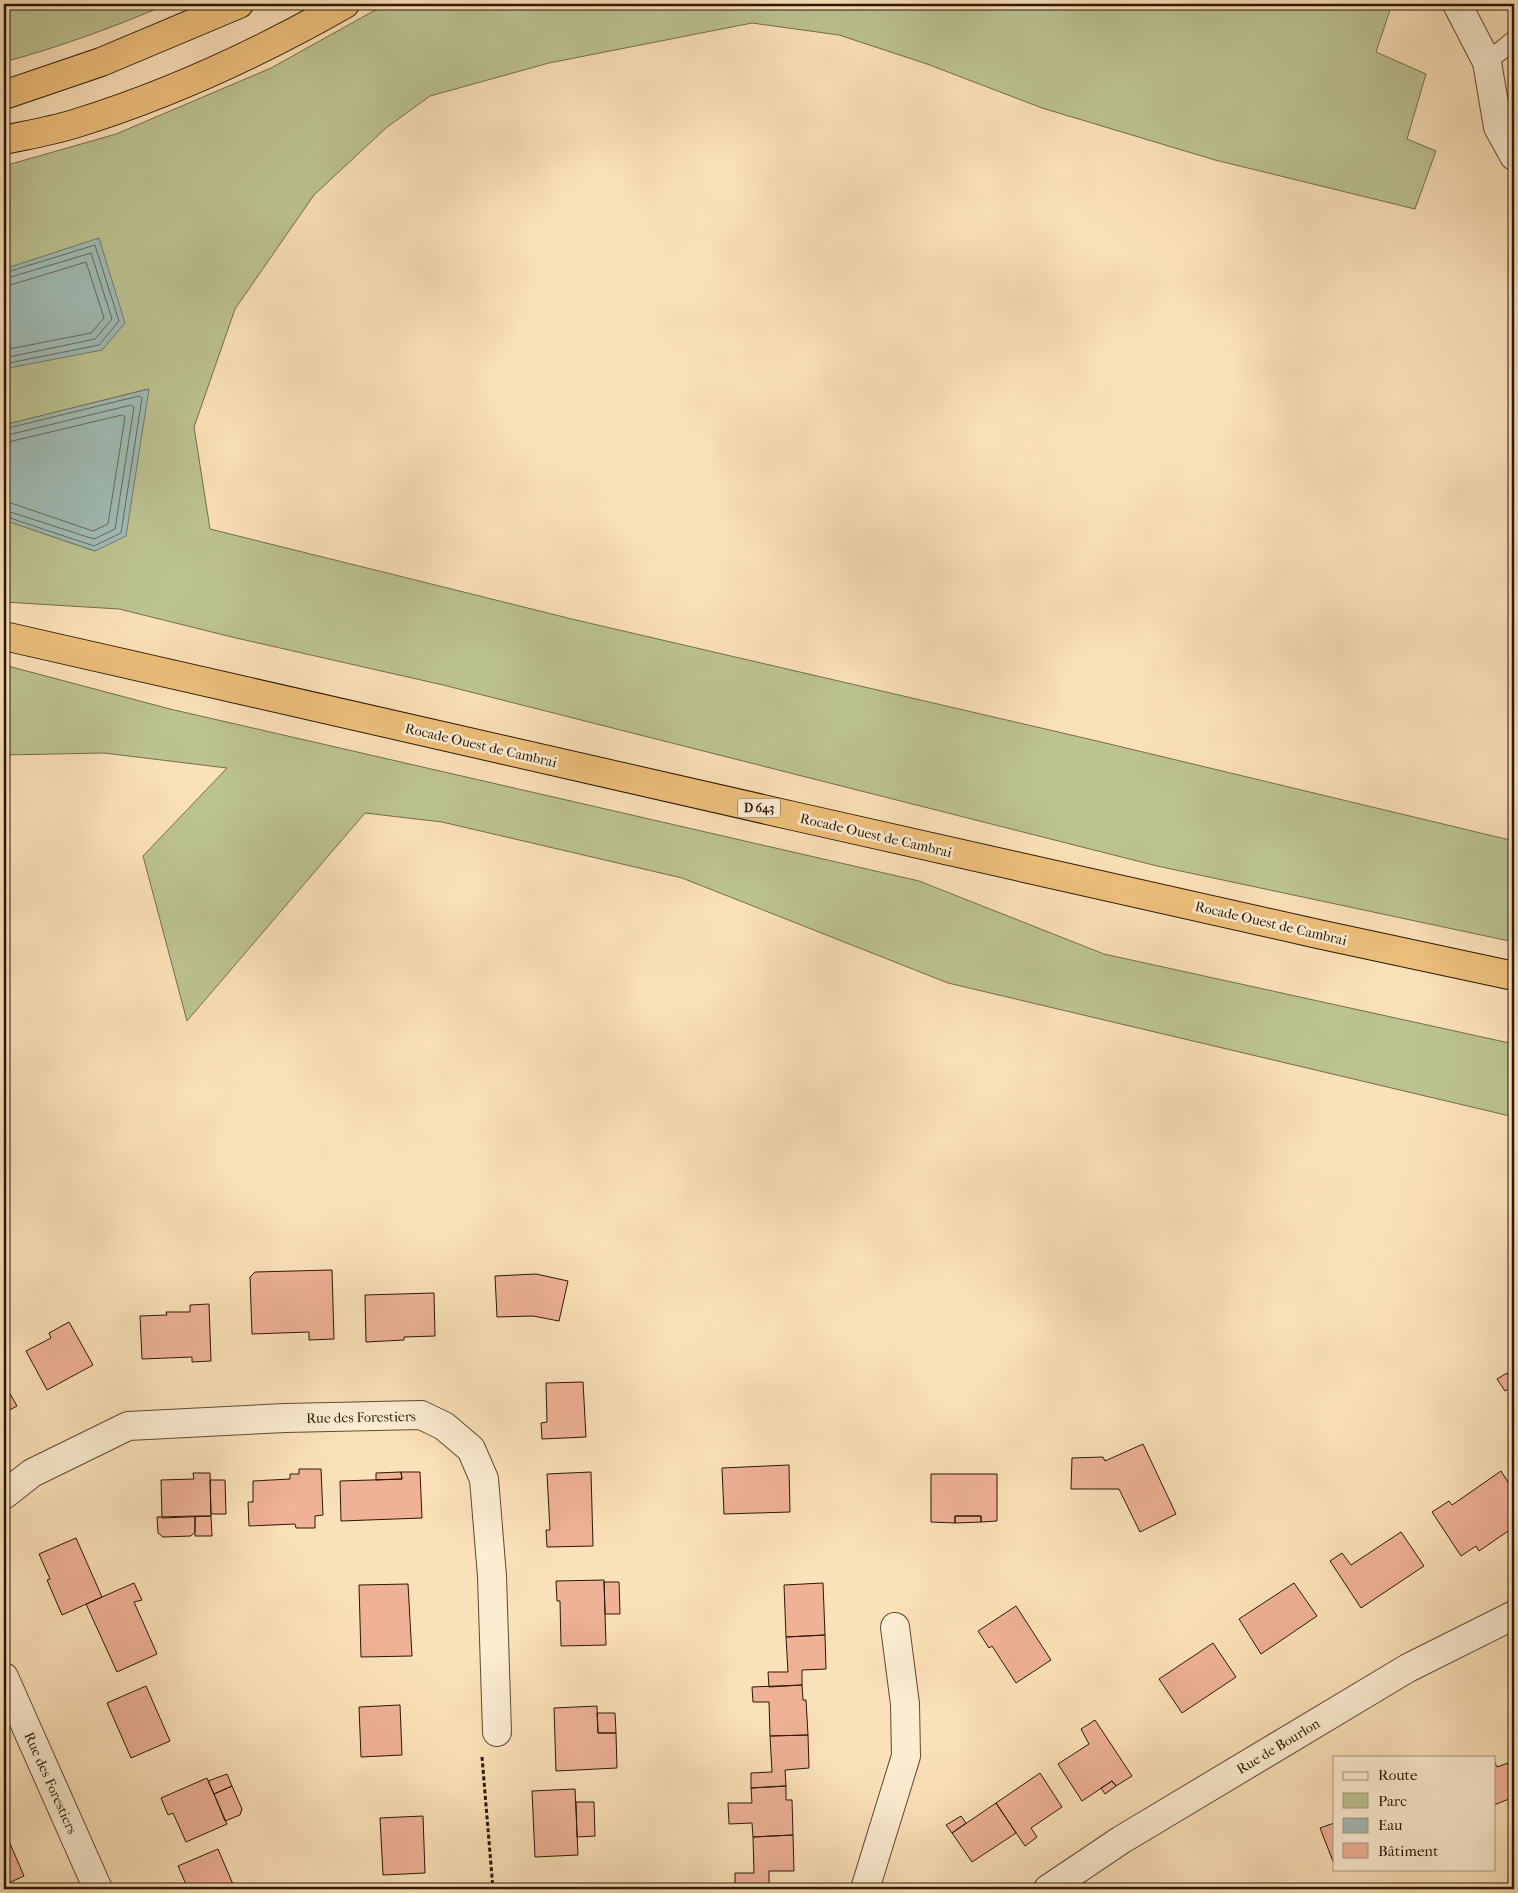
<svg xmlns="http://www.w3.org/2000/svg" width="1518" height="1893" viewBox="0 0 1518 1893" font-family="'IM FELL French Canon',serif">
<style>
.green{fill:#bcc391;stroke:#736e49}
.water{fill:#a0bcb6;stroke:#717a6e}
.lines{fill:none;stroke-linecap:round;stroke-linejoin:round}
.shore{stroke:#656a5c;stroke-width:1}
.building{fill:#efb297;stroke:#2a1801}
.lane-casing{stroke:#5e4a2f;stroke-width:20}
.street-casing{stroke:#5e4a2f;stroke-width:30}
.highway-casing{stroke:#2a1801;stroke-width:30}
.path{stroke:#2a1801;stroke-width:3;stroke-dasharray:4 2.5;stroke-linecap:butt}
.lane{stroke:#fcecd2;stroke-width:18}
.street{stroke:#fcecd2;stroke-width:28}
.highway{stroke:#eec07c;stroke-width:28}
.labels{text-anchor:middle;stroke-width:5;stroke-linejoin:round;paint-order:stroke}
.shield{fill:#fcecd2;stroke:#695840;stroke-width:1}
.shield-label{font-size:12px;font-weight:bold;fill:#2a1801}
.street-label{font-size:14px;fill:#2a1801;stroke:#fcecd2}
</style>
<rect width="100%" height="100%" fill="#fbe1b9"/>
<filter id="stains"><feTurbulence type="fractalNoise" baseFrequency=".004" numOctaves="4"/><feColorMatrix values="0 0 0 0 .2 0 0 0 0 .09 0 0 0 0 .02 0 0 0 .5 -.17"/></filter>
<radialGradient id="worn" r=".72"><stop offset=".6" stop-color="#630" stop-opacity="0"/><stop offset="1" stop-color="#630" stop-opacity=".3"/></radialGradient>
<!-- green -->
<path class="green" d="M4,4H168C114,27 60,47 4,62Z
M386,4H1392L1376,52L1426,74L1407,139L1436,151L1415,209L1215,160L1042,108L927,64L839,35L752,23L549,63L430,96L386,128L314,195L235,309L194,427L210,529L576,620L1097,741L1514,841V942L1157,866L443,685L236,638L119,609L4,602V520L95,551L148,389L4,425V166L116,134L271,68Z
M4,665L170,709L919,881L1104,954L1514,1044V1117L948,983L682,878L442,822L365,813L187,1021L143,856L227,768L104,753L4,755Z"/>
<!-- water -->
<path class="water" d="M99,238L125,323L102,350L4,369V269Z
M149,389L126,536L95,551L4,520V425Z"/>
<g class="lines">
<!-- shore -->
<path class="shore" d="M4,273L95,245L119,321L99,345L4,364
M4,279L91,253L112,319L95,339L4,358
M4,287L86,262L104,318L91,333L4,350
M4,429L139,396L142,398L121,533L94,546L4,516
M4,436L131,405L134,407L115,529L94,539L4,510
M4,443L122,415L125,417L108,524L93,531L11,503L4,502"/>
</g>
<!-- building -->
<path class="building" d="M332,1270L334,1339L309,1340V1332L252,1334L250,1277L255,1272Z
M536,1274L568,1281L559,1321L533,1316L497,1317L495,1276Z
M434,1293L435,1336L404,1337V1340L366,1342L365,1295Z
M209,1304L211,1361L192,1362V1357L142,1359L140,1316L167,1315L166,1312H190V1305Z
M69,1322L93,1365L47,1390L26,1351L51,1338L49,1333Z
M1507,1373L1514,1385L1505,1391L1497,1379Z
M583,1382L586,1437L542,1439L541,1423L547,1422L546,1383Z
M4,1383L17,1406L4,1413Z
M1143,1444L1176,1514L1140,1532L1119,1489H1071L1072,1458L1103,1457L1105,1461Z
M789,1465L790,1512L724,1514L722,1468Z
M299,1469H321L323,1515L315,1516V1528H296L295,1524L249,1526L248,1502H253V1481L290,1479V1474H299Z
M1501,1471L1514,1492V1527L1479,1551L1476,1546L1461,1556L1432,1512L1449,1501L1452,1505Z
M401,1472L402,1479L376,1480V1473Z
M401,1472H420L422,1518L341,1521L340,1481L402,1479Z
M591,1472L593,1546L547,1547L546,1530H550L547,1474Z
M193,1473H210L211,1516L162,1518L161,1480L194,1479Z
M931,1474H997V1521L981,1522V1516H955V1523L931,1522Z
M210,1480H225L226,1514H211Z
M195,1516H211L212,1536H195Z
M195,1516V1532L191,1536L163,1537L158,1533L157,1517Z
M955,1516H981V1522L955,1523Z
M1401,1532L1424,1566L1361,1608L1330,1561L1342,1553L1351,1565Z
M76,1538L102,1597L62,1615L47,1580L50,1579L39,1554Z
M604,1580L606,1645L561,1646L560,1601H557L556,1581Z
M604,1582H619L620,1614H605Z
M134,1583L142,1600L134,1602L157,1654L117,1672L86,1604Z
M823,1583L825,1635L786,1637L784,1585Z
M1294,1583L1317,1616L1261,1654L1239,1619Z
M408,1584L412,1656L361,1657L359,1585Z
M1016,1606L1051,1660L1016,1683L992,1646L989,1648L978,1631Z
M825,1635L826,1669L802,1670V1685L769,1687L768,1672H788L786,1637Z
M1213,1643L1236,1677L1182,1713L1159,1679Z
M802,1685L803,1700H806L808,1735L770,1736L769,1702H753L752,1687Z
M146,1686L170,1741L131,1758L107,1703Z
M400,1705L402,1755L361,1757L359,1707Z
M597,1706L598,1733H616L617,1768L556,1771L554,1708Z
M597,1713H615L616,1733H598Z
M1095,1720L1132,1776L1116,1786L1112,1781L1082,1801L1058,1764L1089,1744L1081,1729Z
M808,1735L809,1768L785,1770L786,1786L751,1788V1773L772,1772L770,1736Z
M1494,1761L1497,1767L1508,1763L1514,1779V1797L1494,1805Z
M1040,1773L1062,1807L1031,1828L1037,1837L1025,1846L996,1803Z
M227,1774L232,1786L214,1794L208,1781Z
M207,1778L227,1824L186,1842L173,1813L168,1815L161,1798Z
M1112,1781L1116,1786L1105,1794L1101,1788Z
M232,1786L242,1809L240,1815L225,1821L214,1794Z
M786,1786V1800H792L793,1835L753,1837L752,1823L729,1824L728,1803H752L751,1788Z
M575,1789L578,1855L535,1857L532,1791Z
M576,1802H594L595,1836L577,1837Z
M996,1803L1016,1833L972,1862L952,1833Z
M423,1816L425,1873L383,1875L380,1818Z
M961,1816L966,1823L952,1833L946,1825Z
M1334,1823V1864L1320,1828Z
M793,1835L794,1871H769V1886L735,1888V1873H754L753,1837Z
M8,1839L24,1876L4,1885V1841Z
M218,1849L235,1889H188L178,1866Z
M769,1886V1889H735V1888Z"/>
<g class="lines">
<!-- lane casing -->
<g class="lane-casing">
<path id="lane" d="M1487,62L1514,40"/>
</g>
<!-- street casing -->
<g class="street-casing">
<path id="street" d="M1457,4L1487,62L1498,127L1514,156
M4,1495L32,1473L128,1426L285,1418L421,1415L444,1426L471,1449L484,1479L492,1576L497,1732
M4,1677L98,1889
M865,1889L906,1756L905,1704L895,1627
M1048,1889L1121,1840L1408,1668L1514,1615"/>
</g>
<!-- highway casing -->
<g class="highway-casing">
<path id="highway" d="M4,95L101,62L239,4
M4,140C27,135 51,131 74,124C168,95 259,53 345,4
M4,636L798,817L1318,934L1514,976"/>
</g>
<!-- path -->
<path class="path" d="M482,1757L493,1889"/>
<!-- lane -->
<use href="#lane" class="lane"/>
<!-- street -->
<use href="#street" class="street"/>
<!-- highway -->
<use href="#highway" class="highway"/>
</g>
<g class="labels">
<!-- shield labels -->
<rect class="shield" x="738" y="798.5" width="42" height="19" rx="4"/>
<g class="shield-label">
<text x="759" y="812">D 643</text>
</g>
<!-- street labels -->
<g class="street-label">
<text transform="translate(481 745) rotate(13)" y="5">Rocade Ouest de Cambrai</text>
<text transform="translate(876 835) rotate(13)" y="5">Rocade Ouest de Cambrai</text>
<text transform="translate(1271 923) rotate(13)" y="5">Rocade Ouest de Cambrai</text>
<text transform="translate(361 1417) rotate(-1)" y="5">Rue des Forestiers</text>
<text transform="translate(1278 1746) rotate(-31)" y="5">Rue de Bourlon</text>
<text transform="translate(51 1783) rotate(66)" y="5">Rue des Forestiers</text>
</g>
</g>
<!-- margin -->
<rect width="1518" height="1893" fill="none" stroke="#fbe1b9" stroke-width="20"/>
<rect x="5" y="5" width="1508" height="1883" fill="none" stroke="#2a1801" stroke-width="2.5"/>
<rect x="10" y="10" width="1498" height="1873" fill="none" stroke="#2a1801"/>
<!-- legend -->
<rect x="1333" y="1756" width="162" height="115" fill="#fcecd2" stroke="#a8977e"/>
<rect x="1343" y="1772" width="25" height="8" fill="#fcecd2" stroke="#a8977e"/>
<text x="1378" y="1780" font-size="15" fill="#2a1801">Route</text>
<rect x="1343" y="1793" width="25" height="15" fill="#bcc391" stroke="#a8977e"/>
<text x="1378" y="1806" font-size="15" fill="#2a1801">Parc</text>
<rect x="1343" y="1818" width="25" height="15" fill="#a0bcb6" stroke="#a8977e"/>
<text x="1378" y="1830" font-size="15" fill="#2a1801">Eau</text>
<rect x="1343" y="1843" width="25" height="15" fill="#efb297" stroke="#a8977e"/>
<text x="1378" y="1856" font-size="15" fill="#2a1801">Bâtiment</text>
<rect width="100%" height="100%" filter="url(#stains)"/>
<rect width="100%" height="100%" fill="url(#worn)"/>
</svg>
